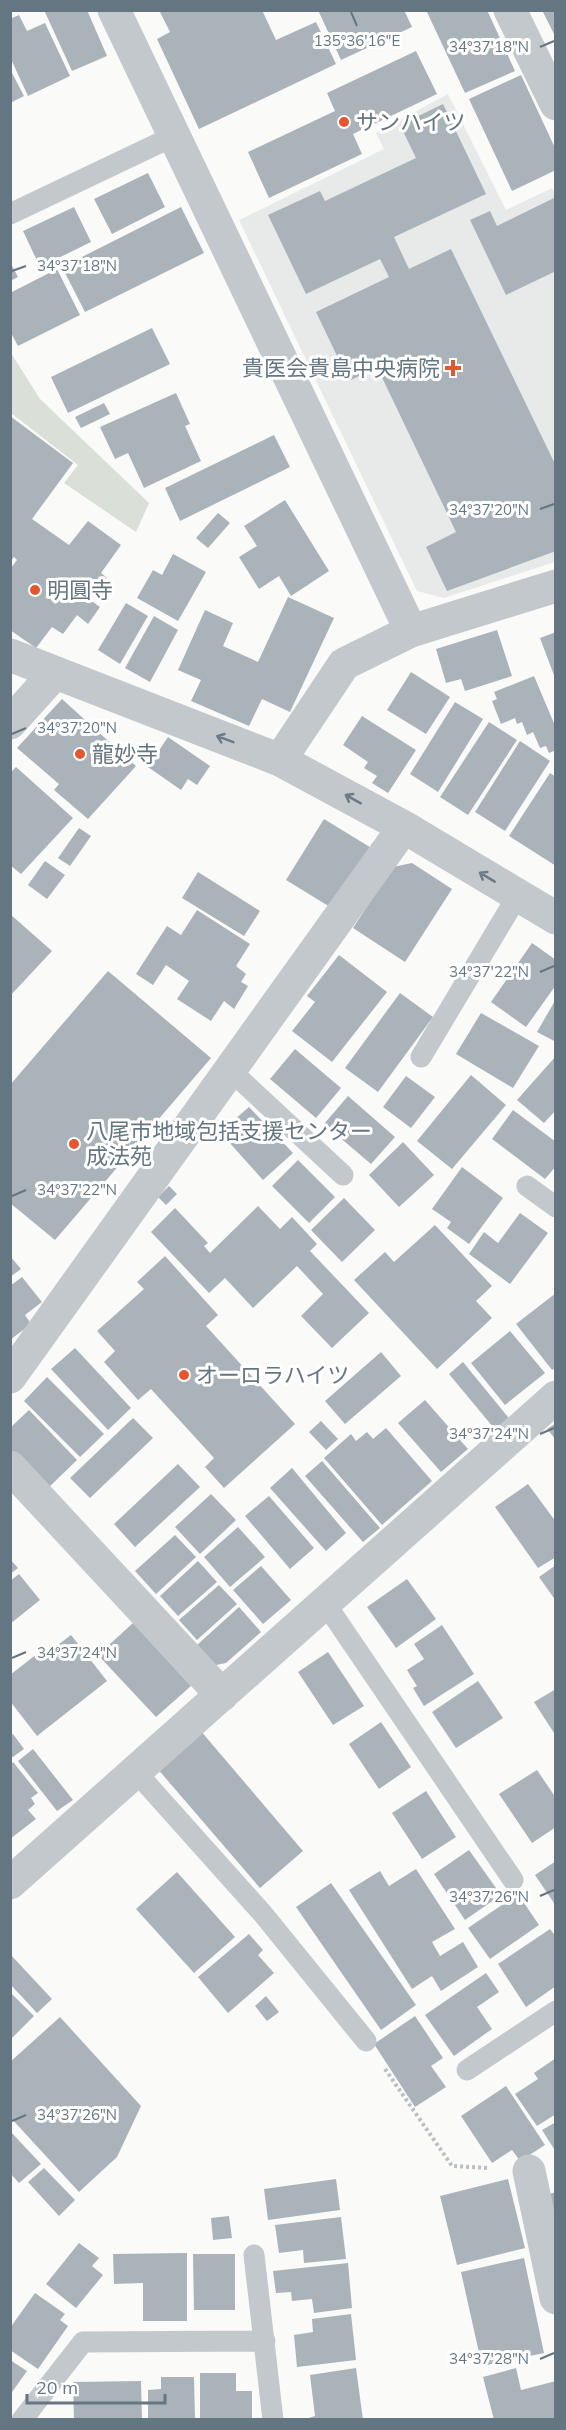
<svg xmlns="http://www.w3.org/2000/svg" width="566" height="2430" viewBox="0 0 566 2430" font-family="Mulish,'Noto Sans JP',sans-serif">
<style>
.built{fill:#e8e9e9}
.green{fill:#dadfd7}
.building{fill:#aab3b9}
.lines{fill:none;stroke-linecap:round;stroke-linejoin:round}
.path{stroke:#bbbfc2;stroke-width:4;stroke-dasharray:3 3;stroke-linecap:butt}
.lane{stroke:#c3c8cc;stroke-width:21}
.street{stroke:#c3c8cc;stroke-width:33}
.oneway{stroke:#6a7a87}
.ticks{fill:none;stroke:#657683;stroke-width:2}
.poi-dot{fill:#e4572e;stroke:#fff;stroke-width:2}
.labels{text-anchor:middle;stroke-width:6;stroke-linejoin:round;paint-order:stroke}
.poi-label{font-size:22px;fill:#657683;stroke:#fff;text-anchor:start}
.ticks-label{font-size:15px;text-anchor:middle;fill:#657683;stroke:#fff;stroke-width:6;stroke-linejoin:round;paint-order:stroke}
</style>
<rect width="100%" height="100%" fill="#fafaf8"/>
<!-- built -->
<path class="built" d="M448,94L506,210L552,188L556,196L555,562L444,598L417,591L239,220L384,149L376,133Z"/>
<!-- green -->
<path class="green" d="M11,353L40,399L149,503L136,532L64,483L78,465L11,413Z"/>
<!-- building -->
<path class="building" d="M44,10H87L107,56L72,71Z
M159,10H262L276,40L316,22L336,64L199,129L157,39L170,32Z
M318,10H404L412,27L341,60Z
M426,10H487L515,71L465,93Z
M542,10H556V38Z
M19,15L27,31L45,23L70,76L28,96L10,57V19Z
M416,51L437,94L353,134L362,154L269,198L248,152L335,111L327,93Z
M10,69L24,96L10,103Z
M521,75L556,150V170L512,191L469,99Z
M443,104L486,194L394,237L409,269L451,249L556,466V551L447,591L426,547L456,532L377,367L349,381L316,312L389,277L380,259L306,294L268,215L320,191L325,201L416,158L400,125Z
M148,173L165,207L112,234L94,199Z
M554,198L556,271L506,295L470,220L490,211L497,226Z
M74,207L91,242L40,267L23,231Z
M181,207L204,253L85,312L62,267Z
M10,262L18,277L10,281Z
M57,269L80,315L18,346L10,331V293Z
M152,328L170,364L68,413L51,377Z
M176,393L190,424L185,426L201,461L144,488L128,453L115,459L100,427Z
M104,403L110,414L81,428L75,417Z
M10,416L73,463L32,519L69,545L88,521L121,545L101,573L107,578L90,600L100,607L88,624L77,615L63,634L52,627L36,648L10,630V569L17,560L14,557L10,562Z
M274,435L290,467L180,521L165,488Z
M285,500L329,571L291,596L279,576L259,589L239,557L257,546L244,526Z
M218,513L230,523L208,548L196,538Z
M173,554L206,572L178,621L137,598L153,570L162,575Z
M288,597L334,618L290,712L262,699L249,726L191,701L201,680L178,670L205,610L233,623L223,646L258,662Z
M126,603L148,616L120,664L98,650Z
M154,616L178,630L150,682L125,668Z
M497,630L512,676L465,691L461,679L446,683L436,649Z
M556,632V678H555L540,638Z
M411,672L450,697L426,734L387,710Z
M534,676L556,728V750L549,753L546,746L540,748L533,732L527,735L522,722L517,724L515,718L501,724L492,701L497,699L494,692Z
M62,699L136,766L88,819L54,790L59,784L17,748Z
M455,702L483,719L438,792L410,774Z
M362,716L416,750L388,793L372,783L377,776L364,768L368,762L343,745Z
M489,722L517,740L468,815L440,797Z
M168,737L210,766L197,785L188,779L181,790L148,767Z
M520,741L550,761L505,831L475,812Z
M16,767L73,818L21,874L10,865V773Z
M550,773L556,777V866L509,836Z
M324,819L373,849L335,910L286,880Z
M79,828L91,836L70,866L58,858Z
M45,861L65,875L47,899L28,885Z
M412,863L452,889L405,962L353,928L393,867Z
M198,872L260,911L244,936L182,898Z
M197,910L250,944L236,966L246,974L241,982L248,986L234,1009L224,1001L211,1021L177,999L189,981L166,965L153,985L136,974L167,926L181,935Z
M10,914L52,951L10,996Z
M532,943L556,960V985L526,1027L491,1002Z
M339,955L387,992L332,1062L292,1031L315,1002L307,996Z
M108,971L211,1058L55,1240L10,1203V1085Z
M400,993L433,1017L378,1092L345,1068Z
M556,999V1042L537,1032Z
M481,1013L539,1046L513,1088L456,1054Z
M295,1049L341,1088L316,1118L270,1079Z
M556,1056V1110L544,1123L517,1100Z
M471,1075L506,1105L452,1169L417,1141Z
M406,1076L435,1097L411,1128L383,1107Z
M348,1096L395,1137L371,1164L324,1124Z
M249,1107L293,1153L263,1180L220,1132Z
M513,1110L556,1142V1166L545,1179L492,1139Z
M403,1142L434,1175L399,1207L369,1175Z
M298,1160L335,1197L309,1223L272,1186Z
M462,1167L503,1198L469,1244L447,1228L451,1222L432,1209Z
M169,1186L177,1194L166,1205L158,1197Z
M344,1198L375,1230L342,1262L311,1230Z
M258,1206L280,1229L292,1217L317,1244L310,1251L369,1313L332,1348L301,1316L323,1294L297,1266L253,1308L225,1278L209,1293L151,1232L175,1208L208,1243L204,1246L210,1253Z
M520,1213L548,1233L510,1284L469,1254L484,1232L498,1243Z
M435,1225L492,1286L476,1301L492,1318L437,1369L354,1280L385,1252L394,1262Z
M10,1256L21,1269L10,1277Z
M165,1256L218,1315L206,1326L295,1424L224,1488L205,1467L214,1458L151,1389L138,1400L104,1362L115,1351L97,1331L144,1289L137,1282Z
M22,1277L42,1302L25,1315L31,1324L10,1340V1286Z
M556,1293V1368L552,1370L516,1324Z
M510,1331L545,1373L505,1405L471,1363Z
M75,1348L131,1408L108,1430L51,1369Z
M381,1352L401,1376L345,1424L325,1401Z
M463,1362L512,1422L498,1433L449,1374Z
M47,1377L104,1434L80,1457L24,1401Z
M425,1400L468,1449L441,1472L398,1423Z
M29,1410L77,1460L46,1490L10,1452V1428Z
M133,1418L153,1438L90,1498L70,1478Z
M321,1421L338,1439L326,1450L309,1432Z
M556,1423V1440L547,1429Z
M386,1428L432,1481L382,1525L324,1458L351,1434L356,1441L367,1432L373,1439Z
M322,1461L380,1528L363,1542L305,1476Z
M178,1464L200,1487L135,1547L114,1524Z
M292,1468L346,1533L326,1551L270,1488Z
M528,1484L556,1522V1557L538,1568L495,1507Z
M211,1494L236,1520L200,1554L175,1527Z
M269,1496L314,1548L290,1569L245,1516Z
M238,1527L265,1557L230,1587L204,1557Z
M175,1535L196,1557L156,1594L135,1571Z
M10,1559L18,1568L10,1574Z
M198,1561L217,1582L178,1616L160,1596Z
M556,1565V1601L539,1577Z
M261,1566L291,1600L263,1624L233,1590Z
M19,1574L40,1600L10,1624V1581Z
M407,1579L436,1619L396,1648L367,1607Z
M219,1585L237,1604L197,1640L179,1620Z
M239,1607L261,1632L226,1663L216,1665L197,1645Z
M133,1623L191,1686L156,1717L98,1655Z
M442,1625L474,1674L424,1706L413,1688L417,1686L407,1670L424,1659L414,1644Z
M71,1635L107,1681L37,1736L10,1701V1675L42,1650L46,1654Z
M328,1652L364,1706L333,1725L298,1672Z
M478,1681L503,1718L456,1748L432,1712Z
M556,1689V1736L534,1702Z
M381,1722L411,1767L379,1789L349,1744Z
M200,1730L303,1851L260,1888L156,1767Z
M13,1734L24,1749L10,1759V1736Z
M33,1749L73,1800L57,1811L18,1761Z
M13,1762L38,1793L31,1798L35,1804L28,1810L36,1819L10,1839V1765Z
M537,1770L556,1798V1827L532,1843L499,1794Z
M426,1791L456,1837L422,1859L392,1813Z
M469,1850L501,1895L465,1920L434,1874Z
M556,1861V1906L535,1875Z
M416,1869L455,1929L432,1942L440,1956L463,1942L478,1967L441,1991L432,1976L412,1989L349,1890L380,1871L389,1886Z
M177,1872L235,1937L194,1973L136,1909Z
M331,1883L416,2005L381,2030L296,1907Z
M518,1894L539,1925L490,1959L468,1928Z
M550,1929L556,1937V1986L526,2007L498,1964Z
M249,1934L263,1950L258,1955L274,1973L228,2013L198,1977Z
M10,1954L52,1999L37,2013L10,1984Z
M486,1973L499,1992L477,2007L492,2029L454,2056L425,2015Z
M10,1992L34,2016L12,2038L10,2036Z
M266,1996L279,2012L267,2021L255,2006Z
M415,2016L443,2058L431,2066L446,2087L415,2107L374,2044Z
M60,2017L141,2106L117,2157L79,2192L10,2117V2062Z
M556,2058V2114L537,2126L515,2094L538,2079L534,2073Z
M506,2086L545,2145L520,2161L512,2150L492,2163L461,2116Z
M556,2122V2152L542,2130Z
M10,2131L41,2164L19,2183L10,2173Z
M44,2168L75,2200L59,2216L28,2182Z
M336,2179L340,2210L268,2220L264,2189Z
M508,2179L525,2248L457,2265L440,2196Z
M556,2192V2219L549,2194Z
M229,2216L232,2238L213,2240L211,2218Z
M341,2217L346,2259L304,2263L303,2250L279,2253L275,2225Z
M79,2243L99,2258L92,2266L103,2275L76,2308L46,2284Z
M187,2253V2321H143V2283L114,2284L113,2254Z
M193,2254H235V2310H194Z
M524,2258L544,2353L482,2366L461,2272Z
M348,2263L352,2308L314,2313L312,2299L292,2301L291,2292L276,2293L273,2271Z
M35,2293L65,2314L60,2320L68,2326L38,2369L10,2350V2328Z
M351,2314L356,2360L297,2367L294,2335L313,2332L312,2319Z
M10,2360L27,2371L10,2395Z
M356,2368L363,2420H302L315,2416L310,2375Z
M516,2368L521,2390L556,2381V2420H494L483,2377Z
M200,2373H236V2391H252V2420H200Z
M161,2377H194L195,2420H148V2390L161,2389Z
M141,2381L142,2420H74L73,2382Z"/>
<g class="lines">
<!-- path -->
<path class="path" d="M385,2069L452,2166L488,2168"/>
<!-- lane -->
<path class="lane" d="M10,214L174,136
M421,1057L518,895
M230,1070L343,1175
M527,1186L556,1207
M325,1603L513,1880
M136,1772L263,1914L366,2041
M467,2070L556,2011
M254,2255L273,2420
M22,2420L83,2342L265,2341"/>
<!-- street -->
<path class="street" d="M114,10L411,631
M510,10L556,104
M10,655L280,760L404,827L556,918
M10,723L55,673
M280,760L344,664L411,631L556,586
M10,1377L404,827
M10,1467L222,1695
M10,1883L556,1397
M529,2171L556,2298"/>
</g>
<!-- one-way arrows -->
<defs><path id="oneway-shaft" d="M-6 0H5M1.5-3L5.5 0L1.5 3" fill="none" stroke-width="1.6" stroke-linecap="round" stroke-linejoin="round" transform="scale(1.5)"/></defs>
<g class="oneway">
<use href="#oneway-shaft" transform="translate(225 739) rotate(-159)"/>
<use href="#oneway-shaft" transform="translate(353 799) rotate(-151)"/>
<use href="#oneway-shaft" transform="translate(487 877) rotate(-149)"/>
</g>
<!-- ticks -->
<path class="ticks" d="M351,12L357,26M540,47L554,41M12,271L26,266M540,509L554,504M12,734L26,728M540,972L554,966M12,1196L26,1190M540,1434L554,1428M12,1658L26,1652M540,1896L554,1890M12,2121L26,2115M540,2359L554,2353"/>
<!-- markers -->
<g class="poi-dot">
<circle cx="344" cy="122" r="6"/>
<path d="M450 359h6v6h6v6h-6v6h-6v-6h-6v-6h6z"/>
<circle cx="35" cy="590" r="6"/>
<circle cx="80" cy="754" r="6"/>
<circle cx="74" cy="1144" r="6"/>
<circle cx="184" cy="1375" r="6"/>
</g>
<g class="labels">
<!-- poi labels -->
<g class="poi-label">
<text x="356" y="130">サンハイツ</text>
<text x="440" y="376" text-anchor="end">貴医会貴島中央病院</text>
<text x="47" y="598">明圓寺</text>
<text x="92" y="762">龍妙寺</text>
<text x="86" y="1139">八尾市地域包括支援センター<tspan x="86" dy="25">成法苑</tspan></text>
<text x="196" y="1383">オーロラハイツ</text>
</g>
</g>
<g class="ticks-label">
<text x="357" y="46">135°36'16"E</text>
<text x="489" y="52">34°37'18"N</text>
<text x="77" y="271">34°37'18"N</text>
<text x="489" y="515">34°37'20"N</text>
<text x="77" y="733">34°37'20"N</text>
<text x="489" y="977">34°37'22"N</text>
<text x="77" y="1195">34°37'22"N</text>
<text x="489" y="1439">34°37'24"N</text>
<text x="77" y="1658">34°37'24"N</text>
<text x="489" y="1902">34°37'26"N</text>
<text x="77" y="2120">34°37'26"N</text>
<text x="489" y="2364">34°37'28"N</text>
</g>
<!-- border -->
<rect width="566" height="2430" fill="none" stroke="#657683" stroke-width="24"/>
<!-- scale -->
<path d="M27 2394v9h138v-9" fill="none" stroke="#657683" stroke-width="3"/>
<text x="36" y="2394" font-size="18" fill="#657683" stroke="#ffffff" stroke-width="4.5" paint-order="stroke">20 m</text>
</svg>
